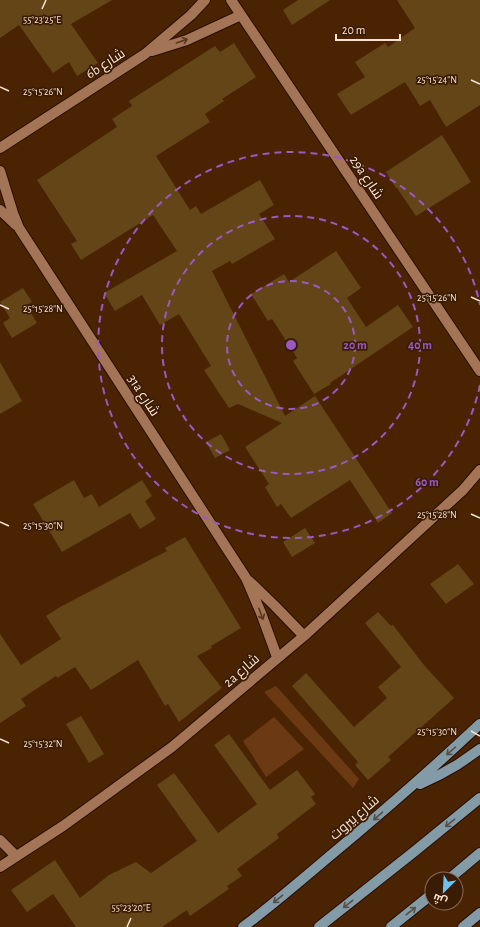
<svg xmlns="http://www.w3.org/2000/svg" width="480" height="927" viewBox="0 0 480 927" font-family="'Alegreya Sans',Cairo,sans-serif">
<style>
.green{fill:#6b3a14}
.building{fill:#634518}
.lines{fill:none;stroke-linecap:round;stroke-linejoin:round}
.minor-casing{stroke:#2a0e00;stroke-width:12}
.major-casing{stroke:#2a0e00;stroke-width:12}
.minor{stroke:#a37556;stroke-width:10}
.major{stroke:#839ba6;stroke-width:10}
.oneway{stroke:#5a371d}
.oneway2{stroke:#574f45}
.ticks{fill:none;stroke:#fbe1d1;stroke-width:1.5}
.ring{fill:none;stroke:#9b59c4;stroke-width:2;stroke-dasharray:7 5}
.labels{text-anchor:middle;stroke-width:3.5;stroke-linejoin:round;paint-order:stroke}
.street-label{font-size:14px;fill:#fbe1d1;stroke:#3a1c05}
.ticks-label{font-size:10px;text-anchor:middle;fill:#fbe1d1;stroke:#3a1c05;stroke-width:3.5;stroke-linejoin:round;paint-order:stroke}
.centre{fill:#9b59c4;stroke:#3a1c05;stroke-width:2}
.ring-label{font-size:12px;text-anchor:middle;font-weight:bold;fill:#9b59c4;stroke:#3a1c05;stroke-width:3.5;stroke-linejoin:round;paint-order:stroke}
</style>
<rect width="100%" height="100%" fill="#4a2303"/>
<!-- green -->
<path class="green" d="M276,686L359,779L353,788L264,692Z
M274,717L304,749L266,777L243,741Z"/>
<!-- building -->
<path class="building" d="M0,0H112L71,24L98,63L77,76L69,62L53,73L19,25L0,38Z
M298,0H330L292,25L283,10Z
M397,0H480V105L446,127L430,100L420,106L405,82L351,115L337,94L365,77L355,62L385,43L388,47L415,28Z
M234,43L256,77L222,99L224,101L205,114L210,122L156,156L190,210L196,206L201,214L260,180L274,205L259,214L275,239L232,264L230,261L212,271L285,416L315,396L392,513L378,523L350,480L291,518L281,504L277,507L265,487L269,484L245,447L282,423L238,404L229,408L204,370L211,366L179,314L160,325L142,295L115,311L104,293L177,251L153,215L81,260L71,244L77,241L37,180L117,127L112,119L132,106L129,101L215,46L220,52Z
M442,135L471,182L416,216L397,188H396L386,172Z
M336,251L361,288L347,298L366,327L398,305L413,327L330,383L331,384L314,394L293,361L297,358L272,319L268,321L251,294L284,274L289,282Z
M23,288L32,302L26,305L37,323L12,338L3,323L10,318L0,302Z
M0,362L22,401L0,414Z
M221,434L230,450L215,458L206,442Z
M74,480L84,498L92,494L99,507L142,480L152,496L145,501L156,519L140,529L130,513L62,552L33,504Z
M305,528L315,543L292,557L283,542Z
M185,537L241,628L211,646L212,648L197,656L222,688L179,722L168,704L165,706L138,660L91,690L75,667L57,678L56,676L21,699L26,706L0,723V634L21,665L61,639L46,616L60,607L167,551L165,548Z
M458,564L474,584L446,604L430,584Z
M378,612L391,626L393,625L424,665L454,698L388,757L391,760L368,780L355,765L358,762L292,686L306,673L354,727L387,698L378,687L401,667L365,623Z
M81,716L104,754L89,763L66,724Z
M229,734L270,790L297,770L315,794L311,797L316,804L277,834L279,838L237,869L242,876L227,886L229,889L190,916L187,910L162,927H76L53,894L27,912L11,890L55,860L80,898L109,875L136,862L151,873L197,841L157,785L174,773L218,833L257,804L214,745Z"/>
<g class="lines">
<!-- minor casing -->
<g class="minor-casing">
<path id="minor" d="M231,0L480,371
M152,51L187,40L241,15
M0,148L145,54L191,15L205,0
M0,171L13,213L19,228L246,578L261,613L277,657
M0,210L16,225
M249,581L274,605L304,636
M0,840L16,856
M0,867L63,826L172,747L304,636L463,490L480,470"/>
</g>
<!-- major casing -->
<g class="major-casing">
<path id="major" d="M420,784L441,774L457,765L480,749
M449,879L480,853
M243,927C271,906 298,883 325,860C378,816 430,771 480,724
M319,927L415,851L480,798
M391,927L432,894
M463,927L480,913"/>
</g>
<!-- minor -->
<use href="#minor" class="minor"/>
<!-- major -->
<use href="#major" class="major"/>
</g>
<!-- one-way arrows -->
<defs><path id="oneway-shaft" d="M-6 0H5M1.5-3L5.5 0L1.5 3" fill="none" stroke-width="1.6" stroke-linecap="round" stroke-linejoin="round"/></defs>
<g class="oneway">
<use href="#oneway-shaft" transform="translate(182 41) rotate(-19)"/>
<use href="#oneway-shaft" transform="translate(261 614) rotate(69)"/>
</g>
<g class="oneway2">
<use href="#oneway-shaft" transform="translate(451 751) rotate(138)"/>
<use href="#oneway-shaft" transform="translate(378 816) rotate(139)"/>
<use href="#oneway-shaft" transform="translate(450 823) rotate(141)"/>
<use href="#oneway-shaft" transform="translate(278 899) rotate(141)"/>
<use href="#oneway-shaft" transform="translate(348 904) rotate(142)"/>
<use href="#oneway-shaft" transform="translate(411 911) rotate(-38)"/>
</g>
<!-- ticks -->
<path class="ticks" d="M42,9L46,0M471,80L480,84M0,87L9,91M471,297L480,301M0,305L9,309M471,514L480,518M0,522L9,526M471,731L480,736M0,739L9,743M127,927L131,918"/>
<!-- distance rings -->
<g class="ring">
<circle cx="291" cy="345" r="64"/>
<circle cx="291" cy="345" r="129"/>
<path d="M480 385A193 193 0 1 1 480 305"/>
</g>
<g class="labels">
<!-- street labels -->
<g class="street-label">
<text transform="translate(105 63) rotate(-33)" y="5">6b شارع</text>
<text transform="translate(367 177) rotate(56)" y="5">29a شارع</text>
<text transform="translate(144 395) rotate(57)" y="5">31a شارع</text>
<text transform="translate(241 670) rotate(-41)" y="5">2a شارع</text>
<text transform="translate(354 817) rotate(-41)" y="5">شارع بيروت</text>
</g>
</g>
<g class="ticks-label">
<text x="42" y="23">55°23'25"E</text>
<text x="437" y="83">25°15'24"N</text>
<text x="43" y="95">25°15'26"N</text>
<text x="437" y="301">25°15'26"N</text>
<text x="43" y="312">25°15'28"N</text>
<text x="437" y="518">25°15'28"N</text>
<text x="43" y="529">25°15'30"N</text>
<text x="437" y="735">25°15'30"N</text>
<text x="43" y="747">25°15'32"N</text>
<text x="131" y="911">55°23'20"E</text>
</g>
<circle cx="291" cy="345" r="6" class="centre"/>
<g class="ring-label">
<text x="355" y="349">20 m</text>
<text x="420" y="349">40 m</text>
<text x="427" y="486">60 m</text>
</g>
<!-- north arrow -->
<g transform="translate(444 891) rotate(204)"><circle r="19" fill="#3a1c05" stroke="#876b57"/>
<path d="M0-3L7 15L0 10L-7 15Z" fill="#6cc3f2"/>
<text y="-6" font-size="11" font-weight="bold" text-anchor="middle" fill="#fbe1d1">ش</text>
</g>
<!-- scale -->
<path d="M336 34v6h64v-6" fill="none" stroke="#fbe1d1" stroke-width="2"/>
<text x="342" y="34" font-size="12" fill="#fbe1d1" stroke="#3a1c05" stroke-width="3" paint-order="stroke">20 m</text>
</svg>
